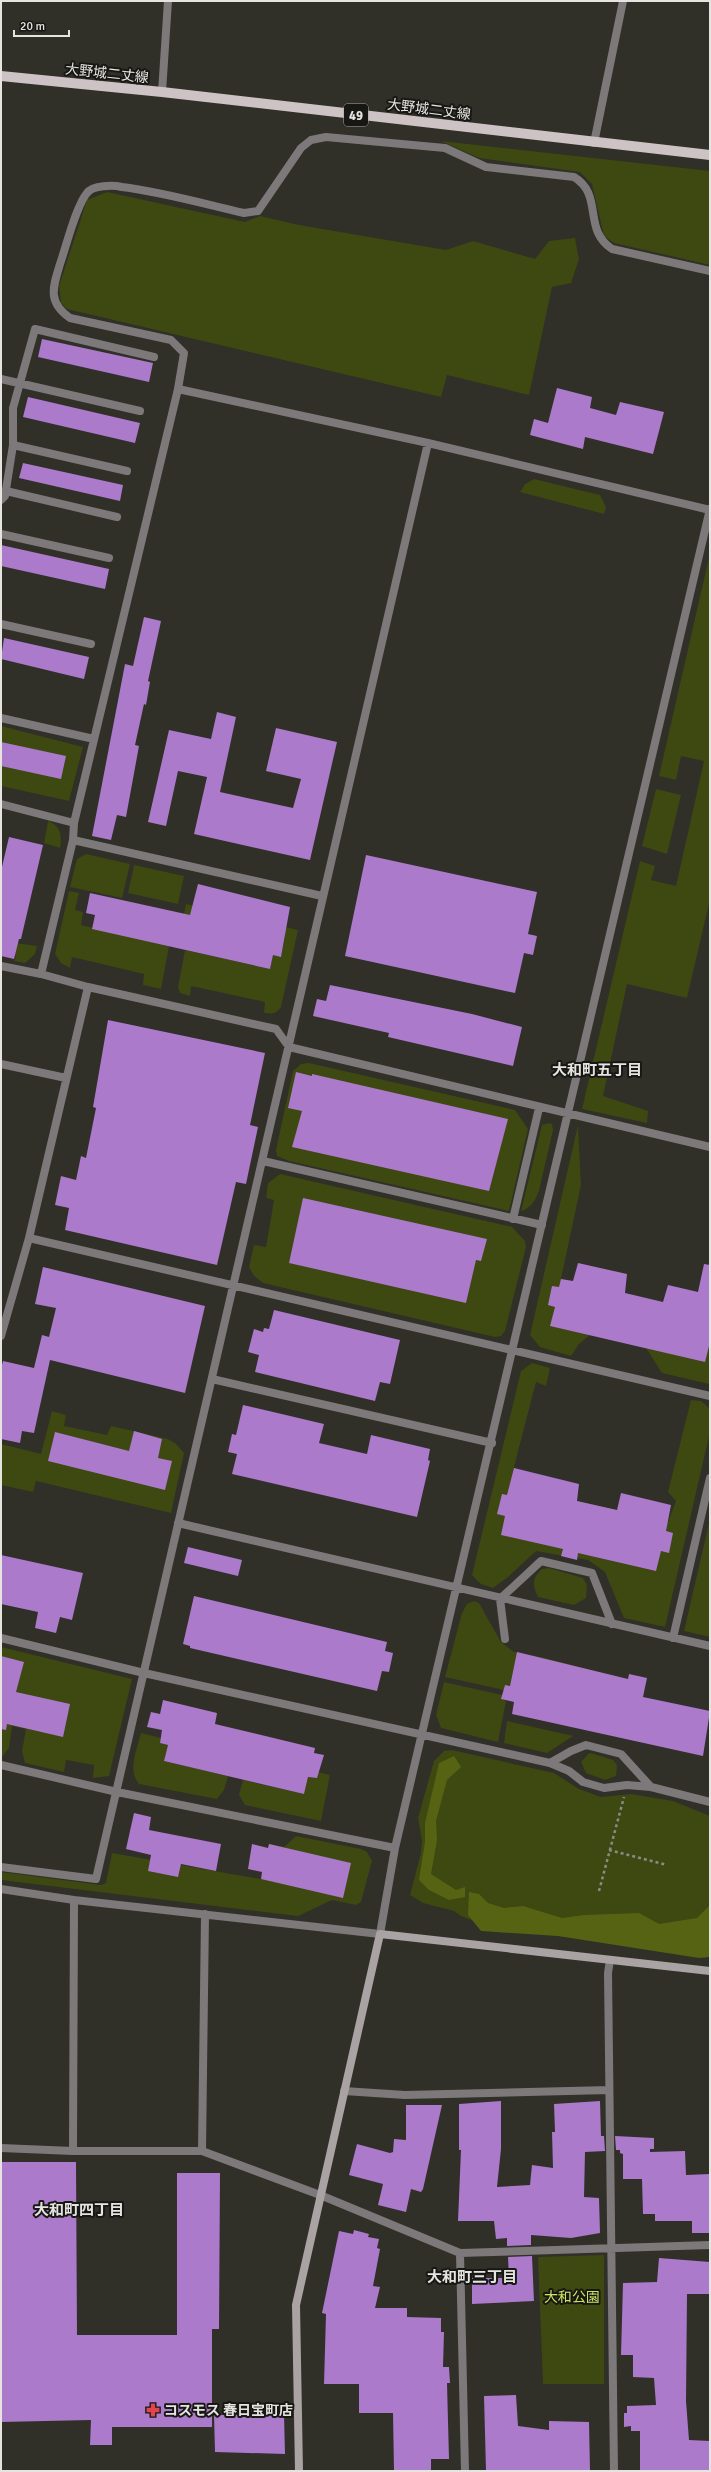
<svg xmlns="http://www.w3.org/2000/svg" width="711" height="2472" viewBox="0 0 711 2472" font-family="Signika,'Noto Sans JP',sans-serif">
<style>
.green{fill:#3e4811}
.forest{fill:#566312}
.building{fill:#ab7acb}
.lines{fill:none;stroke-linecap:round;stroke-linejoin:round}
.path{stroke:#8b8a85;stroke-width:2.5;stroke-dasharray:3 3;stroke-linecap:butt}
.lane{stroke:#7d797a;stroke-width:8}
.street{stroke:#7d797a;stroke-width:8}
.secondary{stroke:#aaa3a4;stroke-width:8}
.primary{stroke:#cdc3c5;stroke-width:10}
.labels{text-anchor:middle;stroke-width:4;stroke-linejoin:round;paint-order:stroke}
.shield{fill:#171714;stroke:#a7a6a3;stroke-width:1}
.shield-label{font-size:13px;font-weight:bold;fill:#e5e4e0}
.street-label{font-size:14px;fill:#e5e4e0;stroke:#171714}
.park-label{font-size:14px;fill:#cbe361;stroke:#171714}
.poi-label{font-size:14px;font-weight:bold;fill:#e5e4e0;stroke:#171714;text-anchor:start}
.neighbourhood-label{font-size:15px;font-weight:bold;fill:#e5e4e0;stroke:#171714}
</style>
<rect width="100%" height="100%" fill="#302f28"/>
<!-- green -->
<path class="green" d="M441,141L710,171V265L614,243L604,236L592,184L580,172L479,158Z
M107,192L245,222L260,216L299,225L446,250L473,241L535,259L549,241L575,238L579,259L571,283L552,287L529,395L447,375L441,397L67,309L61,303L59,286L87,200Z
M534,479L600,495L606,507L604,514L520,492L525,484Z
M710,553V899L687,998L627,984L603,1096L648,1111L647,1123L582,1109L640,861L655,866L651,880L676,886L704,761L681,756L676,780L659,776Z
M1,726L83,747L69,801L1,786Z
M656,789L681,795L667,854L642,846Z
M48,821C61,826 62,835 60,848L44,843Z
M86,854L130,864L122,898L70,887L77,859Z
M134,865L184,876L178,904L128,893Z
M69,891L79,893L75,910L83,912L81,925L169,946L161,989L143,985L144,974L72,957L70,968L61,963L55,954Z
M186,904L298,930L281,1007C276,1014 272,1014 264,1013L265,1002L191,986L190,996L180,993L178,987L185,950L270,969L273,955L281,956L285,937L184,914Z
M1,941L37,946L35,954L25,963L14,961L16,956L1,953Z
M309,1063L515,1110L528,1129L509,1211L289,1161L277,1156L276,1150L293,1071L301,1064Z
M549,1123L552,1124L553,1130L539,1191C535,1201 531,1208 521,1211L542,1125Z
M578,1125L581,1185L561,1279L710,1313L709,1384L662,1373L646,1348L590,1335L579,1344L571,1356L540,1347L530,1335Z
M280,1174L512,1227L525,1241L526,1247L505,1331L501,1336L495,1337L263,1283L254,1276L249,1267L254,1245L266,1247L274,1200L266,1198L268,1183Z
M532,1363L550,1368L546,1386L536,1382L514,1467L513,1486L668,1522L676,1501L668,1492L691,1400L701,1401L709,1408L710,1432L665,1627L624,1618L605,1572L588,1560L536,1551L508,1577L493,1588L481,1584L472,1575L521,1371Z
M52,1411L66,1415L64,1426L107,1435L111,1426L168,1439L176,1444L184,1453L171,1513L36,1481L33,1492L1,1485V1444L41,1454Z
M710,1519V1637L684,1631Z
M549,1568L583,1578L587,1585L586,1598L574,1605L538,1597C532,1585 532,1578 542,1569Z
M474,1601L479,1603L501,1642L514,1652L545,1658L617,1677L615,1688L514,1668L510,1686L505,1685L504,1690L445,1677L462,1613L467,1604Z
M1,1647L132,1679L109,1776L93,1778L94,1765L66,1760L64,1772L25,1763L22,1751L26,1729L12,1726L9,1748L1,1758Z
M444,1682L502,1695V1699L506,1701L498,1742L441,1728L436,1715Z
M507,1721L578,1737L573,1736L547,1753L504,1743Z
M141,1733L161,1738L160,1743L168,1745L164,1761L228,1776L224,1790L217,1799L139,1784C127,1770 137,1750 141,1733Z
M452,1750L554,1773L579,1789L601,1797L631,1794L673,1801L710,1816V1952L495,1929L461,1916L454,1911L423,1903L410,1895L421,1853L422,1841L418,1818L434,1761L444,1751Z
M591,1753L613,1760L617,1765L616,1776L605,1780L586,1773L581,1762L588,1754Z
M318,1772L330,1775L321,1821L245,1805L239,1795L243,1780L304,1794L308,1777L317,1778Z
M296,1836L361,1849L367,1852L372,1861L361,1902L356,1905L332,1900L298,1916L1,1880V1872L101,1885L106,1883L112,1853L261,1879L269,1844L284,1847Z
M604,2255V2384H543L538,2257Z"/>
<!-- forest -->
<path class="forest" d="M454,1756L461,1767L447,1780L436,1821L437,1840L431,1874L456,1890L465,1887V1897L449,1900L429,1890L419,1880L425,1842V1823L439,1763Z
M469,1892L479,1894L488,1903L504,1908L523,1906L562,1918L584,1915L639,1913L659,1924L697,1918L710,1905V1957L699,1958L558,1936L481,1931L468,1915Z"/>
<!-- building -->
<path class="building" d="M42,339L153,363L149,382L38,357Z
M557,388L592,397L590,408L616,415L620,402L664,412L653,454L585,437L583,449L530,435L534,419L548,423Z
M28,397L140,423L135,443L23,417Z
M23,463L123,485L120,501L19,478Z
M1,545L109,569L105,589L1,566Z
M144,617L161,621L148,681L150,682L146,705L144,704L135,745L139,746L126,817L117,815L111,840L92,836L125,664L133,666Z
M4,638L89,657L84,679L1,659Z
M217,712L236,717L220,792L293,808L301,779L266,771L276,728L337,742L310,860L194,834L207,777L178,771L166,826L148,822L169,730L211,739Z
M1,742L66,756L61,779L1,766Z
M9,837L43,845L21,939H19L14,959L1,956V871Z
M366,855L537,892L528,934L537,936L533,955L524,953L515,993L345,956Z
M198,884L290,907L281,957L273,955L270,969L92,929L95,915L86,913L90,893L190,915Z
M330,985L472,1014L522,1027L513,1066L388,1037L389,1033L313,1016L317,999L326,1001Z
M108,1020L265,1053L250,1125L258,1127L246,1184L236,1182L217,1265L65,1230L69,1208L55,1205L61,1176L76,1180L81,1156L86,1158L96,1108L93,1107Z
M296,1072L312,1076V1074L508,1119L489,1191L292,1147L302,1111L288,1108Z
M303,1198L487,1239L481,1261L476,1260L466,1303L289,1263Z
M578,1263L627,1274L625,1293L663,1302L668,1285L698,1292L704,1264L710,1265V1342L705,1362L550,1326L555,1307L548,1305L552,1286L559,1287L561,1279L573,1281Z
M43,1267L205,1306L185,1393L50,1360L34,1433L22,1431L20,1443L1,1439V1369L3,1361L34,1368L42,1335L49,1337L56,1308L35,1304Z
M274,1310L400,1340L390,1384L380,1382L375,1401L255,1372L259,1355L248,1352L254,1329L263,1332L264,1328L269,1329Z
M243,1405L324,1424L319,1443L367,1454L371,1435L430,1449L428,1460L430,1461L417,1517L232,1474L237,1454L228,1452L232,1434L236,1435Z
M134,1431L162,1439L158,1458L172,1461L165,1490L48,1461L55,1432L129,1451Z
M514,1468L579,1484L577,1501L617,1510L621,1493L671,1505L666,1531L673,1533L669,1553L661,1551L656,1571L578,1553L577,1560L561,1556L563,1549L501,1535L505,1516L497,1514L502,1494L507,1495Z
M188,1547L242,1560L238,1576L184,1563Z
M1,1555L83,1573L72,1620L60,1617L56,1633L35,1628L38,1612L1,1604Z
M194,1596L387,1642L385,1651L393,1653L389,1672L382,1671L377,1691L190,1648V1646L183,1644Z
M517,1652L628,1679L629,1674L647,1678L643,1697L710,1711L703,1756L512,1714L514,1702L501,1699L505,1685L510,1686Z
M1,1656L24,1662L16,1692L70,1704L63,1737L7,1724L6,1730L1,1729Z
M163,1700L217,1713L215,1724L315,1748L314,1753L324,1755L317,1778L308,1777L304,1794L164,1761L168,1745L160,1743L162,1730L147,1727L151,1712L160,1714Z
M134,1813L151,1817L149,1830L221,1844L216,1871L181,1864L178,1877L148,1871L151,1855L126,1849Z
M252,1844L268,1848L269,1844L351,1863L343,1898L261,1879L262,1872L248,1869Z
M501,2101V2149L497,2187L530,2185L532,2165L553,2168L552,2132H555L554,2104L600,2101L601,2136H604L605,2151L585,2152L584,2197L599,2198L600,2233L571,2238L531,2235V2245L507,2246V2238L496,2239L494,2221H458L461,2150H459V2104Z
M406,2105H442L423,2189L421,2192L411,2189L406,2212L378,2205L383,2184L349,2175L357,2144L390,2153L393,2152L394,2139L406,2140Z
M615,2136L654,2138V2149H650V2152L685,2151L686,2175L710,2174V2233H692V2221H655V2214H643L642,2179H623V2154L620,2153V2150H616Z
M1,2162H76L77,2335H177V2173H220L219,2329H212V2427H112V2445H90L91,2420L1,2422Z
M354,2230L369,2234L368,2237L379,2239L377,2248L380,2249L373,2286L380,2287L375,2308H407V2317L441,2318V2332H444L443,2367H449L450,2383H447L449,2459H431V2471H394L393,2413H359V2384H324L326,2314L322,2313L339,2231L353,2234Z
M532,2256L534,2301L472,2304V2278H509L508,2257Z
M659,2258L710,2262V2294H687L686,2401L689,2440L710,2441V2471H640V2431H631V2426L624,2427V2413H627V2406L656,2405L654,2378L633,2377V2355H621L623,2283L657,2282Z
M516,2395L518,2426L549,2430V2421L589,2422L590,2470L486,2471L484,2396Z
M284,2414L285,2454L215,2452L214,2415Z"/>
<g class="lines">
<!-- path -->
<path class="path" d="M609,1850L667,1865
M599,1891L624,1797"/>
<!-- lane -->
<path class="lane" d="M1,379L140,411
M178,389L184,353L171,340L70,318C47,302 53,287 60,264C66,247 76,206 87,193C93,185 113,185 122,187C163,192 204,204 244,213L258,211L301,148L311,140L326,137L445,148L486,167L574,177C604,195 582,229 612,249L710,271
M13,445L127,471
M6,491L117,517
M1,500L5,496L13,445V408L35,329L154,357
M1,534L109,558
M1,624L91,644
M1,718L94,739
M1,804L74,823
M73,840L322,896
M1,966L41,974
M88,987L276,1029L289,1047L710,1147
M1,1064L66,1078
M263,1161L542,1225
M513,1219L539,1108
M29,1238L710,1396
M1,1336L29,1238L88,987L41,974L73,840L74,823L178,389L428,443L710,510
M212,1379L492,1443
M178,1523L710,1646
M1,1638L144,1673L550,1763L569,1771L583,1782L604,1788L627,1785L651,1787L710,1802
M673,1638L710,1478
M505,1639L500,1599L541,1561L592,1573L612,1624
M550,1763L571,1751L586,1745L621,1754L651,1787
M1,1765L117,1792L395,1848
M1,1867L96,1879L428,443
M380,1934L395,1848L710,509"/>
<!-- street -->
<path class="street" d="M162,92L168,1
M594,143L623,1
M1,1889L74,1900L380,1934
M610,1960L608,1973L614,2471
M344,2091L405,2095L609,2090
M1,2148L73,2151H202L320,2195L460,2253L710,2245
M73,2151L74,1900
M202,2151L205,1914
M460,2253L465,2471"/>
<!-- secondary -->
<path class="secondary" d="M299,2471L296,2305L380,1934L710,1971"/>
<!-- primary -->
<path class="primary" d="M1,76L162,92L710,155"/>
</g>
<!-- icons -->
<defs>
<g id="pharmacy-bare" transform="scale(1.08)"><path d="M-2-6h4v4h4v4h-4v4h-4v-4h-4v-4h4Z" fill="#e0444e" stroke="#171714" stroke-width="2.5" paint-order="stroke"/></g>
</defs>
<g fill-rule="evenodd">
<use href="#pharmacy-bare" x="153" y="2410"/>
</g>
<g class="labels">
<!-- shield labels -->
<rect class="shield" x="344" y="104" width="24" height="22" rx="3"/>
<g class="shield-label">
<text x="356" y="120">49</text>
</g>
<!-- street labels -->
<g class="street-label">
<text transform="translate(107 73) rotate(6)" y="5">大野城二丈線</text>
<text transform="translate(429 109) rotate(7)" y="5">大野城二丈線</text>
</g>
<!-- park labels -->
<g class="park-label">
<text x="572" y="2302">大和公園</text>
</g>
<!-- poi labels -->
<g class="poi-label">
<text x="164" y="2415">コスモス 春日宝町店</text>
</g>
<!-- neighbourhood labels -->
<g class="neighbourhood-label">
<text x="597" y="1075">大和町五丁目</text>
<text x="79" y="2215">大和町四丁目</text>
<text x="472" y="2282">大和町三丁目</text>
</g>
</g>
<!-- border -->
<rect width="711" height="2472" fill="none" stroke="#e5e4e0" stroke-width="4"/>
<!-- scale -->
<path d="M14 30v6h55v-6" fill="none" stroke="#e5e4e0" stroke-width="2"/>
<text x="20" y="30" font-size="12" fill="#e5e4e0" stroke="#171714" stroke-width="3" paint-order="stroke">20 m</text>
</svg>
